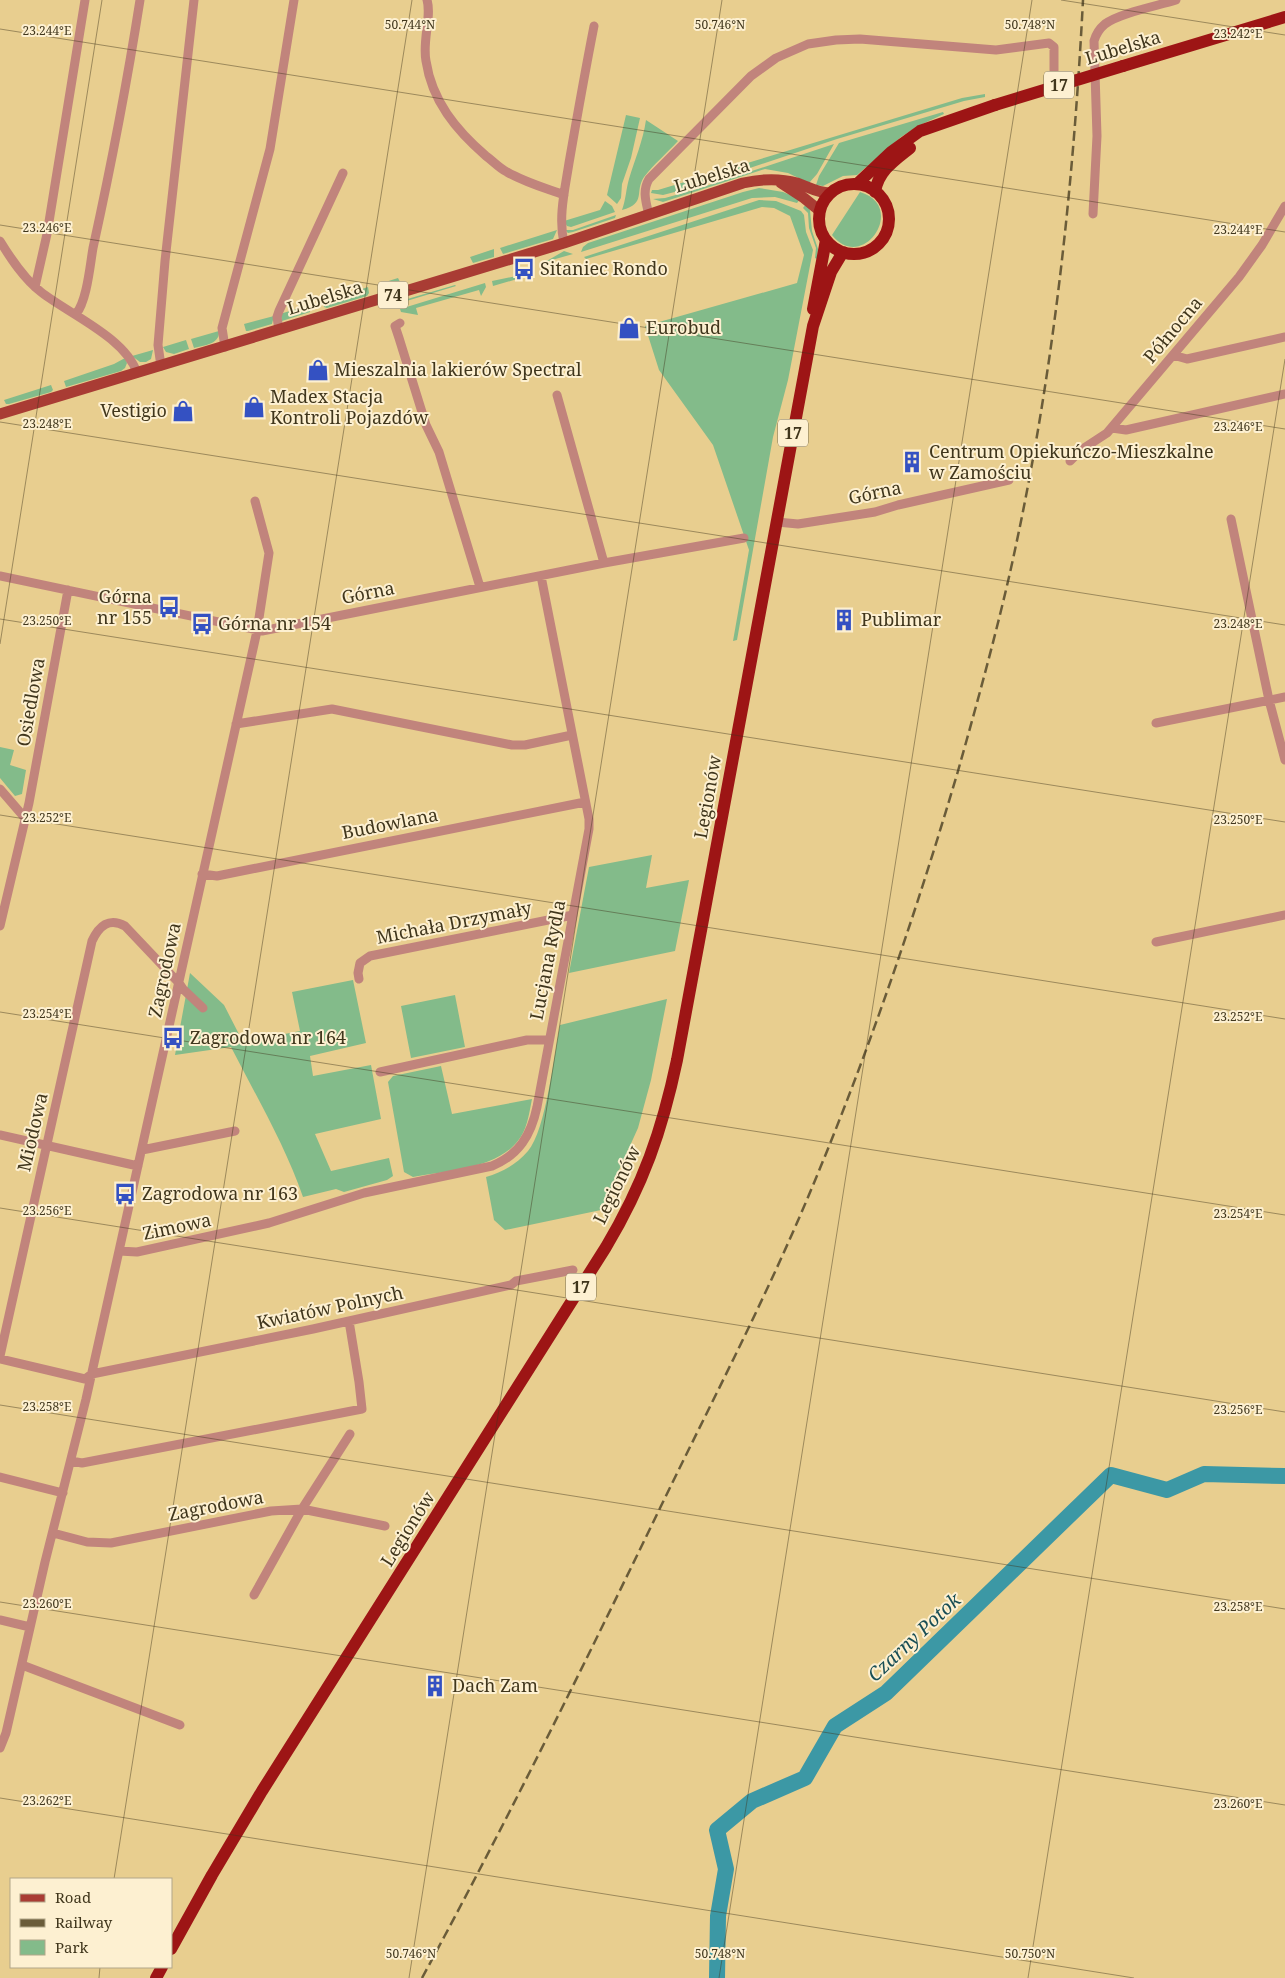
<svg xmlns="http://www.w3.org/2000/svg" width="1285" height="1978" viewBox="0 0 1285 1978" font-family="'Noto Serif',serif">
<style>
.green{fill:#83bb8a}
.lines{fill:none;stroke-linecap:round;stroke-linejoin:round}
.river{stroke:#3c98a5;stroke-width:16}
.minor{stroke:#c1847c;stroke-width:9}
.major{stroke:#a93c34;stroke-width:11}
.highway{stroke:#9d1515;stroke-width:12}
.rail{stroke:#6a5c39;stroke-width:2.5;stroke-dasharray:10 5;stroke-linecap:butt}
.highway-bridge{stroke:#9d1515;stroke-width:12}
.ticks{fill:none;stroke:#40361c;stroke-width:1;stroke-opacity:0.45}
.labels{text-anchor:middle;stroke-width:4;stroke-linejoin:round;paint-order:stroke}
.shield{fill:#fdf0d1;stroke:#796e52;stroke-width:1}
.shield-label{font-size:16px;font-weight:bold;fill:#40361c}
.street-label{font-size:18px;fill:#40361c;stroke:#fdf0d1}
.poi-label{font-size:18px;fill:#40361c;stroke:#fdf0d1;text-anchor:start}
.water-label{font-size:19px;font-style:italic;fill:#194e55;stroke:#fdf0d1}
.ticks-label{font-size:12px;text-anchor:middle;fill:#40361c;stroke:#fdf0d1;stroke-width:4;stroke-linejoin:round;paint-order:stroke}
</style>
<rect width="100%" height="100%" fill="#e8ce8f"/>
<!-- green -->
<path class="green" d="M985,94V97L964,101L837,139L690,188L663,195L651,193L652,190H658L962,98Z
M943,112L944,114L918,126L901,137L857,175L843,176L823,186L816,185L819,176L839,143Z
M626,115L640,118L631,158L622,184L621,198L617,204L607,195Z
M646,120L678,141C667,153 654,164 644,177C634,192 647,203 622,210C626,199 626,189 629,179C635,159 643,141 646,120Z
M834,144L817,174L809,183L788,173L765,169L663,202L653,199L665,198L697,189Z
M759,188L783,192L800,199L797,203L775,197L752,198L581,252L583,247L588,243L743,192Z
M860,192C908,206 863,274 832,235Z
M759,200L776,201L801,211L804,215L806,232L813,250L788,380L773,437L737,640L733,641L749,550L713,445L659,370L645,326L797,283L804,255L790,216L774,208L762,207L586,259L584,257Z
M605,201L612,206L615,212L571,227L567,226L564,221L600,210Z
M806,204L810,210L812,231L818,249L817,259L815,258L816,248L809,228L808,213L803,208Z
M616,215L615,218L573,232L568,233L565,230H573Z
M557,230L553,239L503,254L500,248Z
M494,249V257L473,263L470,257Z
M564,251L573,254L545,262Z
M531,273V275L493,286L492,281Z
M398,278L400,282L379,292V284Z
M485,283L486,287L481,296L479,290L416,308L418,315L401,312L400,309Z
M455,285L456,286L400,303L404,300Z
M368,287L369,293L367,296L327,308L324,307L323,302Z
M309,305L310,312L282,321L280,314Z
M274,316L272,324L248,331H246L244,324Z
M219,331C220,344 205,345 194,348L191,339Z
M186,340L189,349L174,354L166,352L163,347Z
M153,350L151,359L146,362H140L132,356Z
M125,358L127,363L125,368L121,371L66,387L64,381L114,364Z
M51,385L53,390L51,392L9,404H6L4,400Z
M0,747L14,750L10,765L26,770L22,794L15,796L0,778Z
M652,855L646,888L689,880L675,951L569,973L589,867Z
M190,973L224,1005L243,1042L300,1031L292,992L353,980L366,1043L310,1056L313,1076L371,1065L381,1119L315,1134L331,1171L389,1158L393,1176L387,1180L344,1192L336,1189L303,1197C285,1145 256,1096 231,1047L175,1055Z
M455,995L465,1047L411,1058L401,1006Z
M667,999L651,1080L638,1128L601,1210L505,1230L494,1220L486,1177C502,1172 516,1165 528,1151C546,1130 554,1055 560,1025Z
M441,1066L452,1114L532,1099C529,1114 527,1131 517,1142C495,1169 445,1171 413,1177L404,1172L388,1082L393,1076Z"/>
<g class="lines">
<!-- river -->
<path class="river" d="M717,1978L718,1916L726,1869L717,1830L752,1801L805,1778L835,1726L886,1693L1111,1475L1167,1490L1204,1474L1285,1476"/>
<!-- minor -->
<path class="minor" d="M427,0C432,16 422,41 426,61C432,101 456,130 486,156C493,161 499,168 507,172C524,182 545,188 564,195
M1093,214L1097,136L1094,41C1096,34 1099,29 1105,24C1120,13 1157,6 1176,0
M649,215C646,202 642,191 649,179L751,76L776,58L808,44L836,40L860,39L996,50L1049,43L1054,47V77
M0,241C11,259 24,279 41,292C69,314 126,338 137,373
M564,243C558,217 565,189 569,163C577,117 585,72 594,26
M35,287L47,234L85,0
M76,314C87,301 90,265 93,248C111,166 127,83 140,0
M400,323L395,326L399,338L426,425L439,452L480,587
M279,330L277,317L279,311L343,173
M225,347L222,328L270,149L294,0
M1173,355L1187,359L1285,337
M161,366L158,345L165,261L194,0
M557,395L604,563
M1112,428L1126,430L1285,394
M1070,461L1081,450L1107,433L1239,277L1262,245L1285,206
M1231,519L1269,700L1285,760
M777,522L798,524L875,512L898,505L1009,480
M0,576L262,631L604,563L744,538
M1156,723L1285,697
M236,724L332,709L512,745H525L572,735
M0,789L25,818
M202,874L217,876L585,802
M0,926L29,803L68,590
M1156,942L1285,915
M359,979L358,973L360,963L370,956L573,915
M380,1072L527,1040H549
M0,1135L138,1166
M142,1150L235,1131
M119,1251L137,1252L269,1223L364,1193L492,1166C519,1155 531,1135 537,1107L589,829V819L541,576
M0,1356L92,941C99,926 109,917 125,926L179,983L183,989L203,1008
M0,1359L85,1379L92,1374L313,1329L511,1285L516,1281L573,1270
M71,1461L82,1463L362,1409L359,1382L349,1321
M0,1477L63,1493
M53,1533L87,1542L111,1543L271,1511L302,1509L385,1526
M254,1595L302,1509L350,1434
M0,1620L30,1627
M22,1665L180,1725
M0,1748L6,1733L45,1562L86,1399L257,631L269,553L255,501"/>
<!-- major -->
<path class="major" d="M781,183L804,198L820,211
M0,414L564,243L743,183C761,179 779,178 797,183C808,187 818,193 830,193"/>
<!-- highway -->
<path class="highway" d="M1123,66L1285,17
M857,184L891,152L920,131L995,105
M819 219a35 35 0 1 1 70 0a35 35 0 1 1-70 0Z
M875,192C878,171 895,160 910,148
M813,309L826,240
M171,1949L212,1875L262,1791L606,1247C643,1185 662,1131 677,1060L813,326L831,272L843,252
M156,1978L162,1967"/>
<!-- rail -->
<path class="rail" d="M422,1978C506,1823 584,1665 661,1506C712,1401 766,1298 811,1190C868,1054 916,913 958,771C976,707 994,642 1009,577C1052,387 1073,194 1083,0"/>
<!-- highway-bridge -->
<path class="highway-bridge" d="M995,105L1123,66"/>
</g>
<!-- ticks -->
<path class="ticks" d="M1061,0L1285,35M0,29L1285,232M0,225L1285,429M0,422L1285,625M0,619L1285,822M0,644L102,0M0,815L1285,1019M0,1012L1285,1215M0,1208L1285,1412M0,1405L1285,1609M0,1602L1285,1805M0,1798L1134,1978M114,1879L412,0M99,1978L100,1967M409,1978L722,0M719,1978L1032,0M1028,1978L1285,359"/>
<!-- icons -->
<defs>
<g id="bus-bare" transform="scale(1.725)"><path d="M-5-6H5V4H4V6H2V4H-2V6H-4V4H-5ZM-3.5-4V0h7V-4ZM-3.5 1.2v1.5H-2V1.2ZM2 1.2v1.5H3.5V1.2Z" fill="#3451c2" stroke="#fdf0d1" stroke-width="2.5" paint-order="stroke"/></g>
<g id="shop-bare" transform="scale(1.725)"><path d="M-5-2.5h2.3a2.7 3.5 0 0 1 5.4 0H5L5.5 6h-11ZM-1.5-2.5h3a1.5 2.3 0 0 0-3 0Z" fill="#3451c2" stroke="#fdf0d1" stroke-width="2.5" paint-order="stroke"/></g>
<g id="building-bare" transform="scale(1.725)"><path d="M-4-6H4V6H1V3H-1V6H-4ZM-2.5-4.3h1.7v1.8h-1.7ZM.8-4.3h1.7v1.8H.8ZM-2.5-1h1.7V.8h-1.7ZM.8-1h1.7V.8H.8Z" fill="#3451c2" stroke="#fdf0d1" stroke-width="2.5" paint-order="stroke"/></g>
</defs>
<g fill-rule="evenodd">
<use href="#bus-bare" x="524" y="269"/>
<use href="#shop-bare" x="629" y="328"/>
<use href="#shop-bare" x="318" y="370"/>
<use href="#shop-bare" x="254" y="407"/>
<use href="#shop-bare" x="183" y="411"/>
<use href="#building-bare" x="912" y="462"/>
<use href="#bus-bare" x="169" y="607"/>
<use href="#building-bare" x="844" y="620"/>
<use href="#bus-bare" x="202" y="624"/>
<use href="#bus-bare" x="173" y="1038"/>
<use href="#bus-bare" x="125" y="1194"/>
<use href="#building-bare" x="435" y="1686"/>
</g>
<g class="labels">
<!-- shield labels -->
<g class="shield">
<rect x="1044" y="71.5" width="30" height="27" rx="4"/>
<rect x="378" y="281.5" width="30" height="27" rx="4"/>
<rect x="778" y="419.5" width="30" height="27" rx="4"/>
<rect x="566" y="1273.5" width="30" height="27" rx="4"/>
</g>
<g class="shield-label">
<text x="1059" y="91">17</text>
<text x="393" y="301">74</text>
<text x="793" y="439">17</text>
<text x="581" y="1293">17</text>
</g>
<!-- street labels -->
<g class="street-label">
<text transform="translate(1123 48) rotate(-17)" y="6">Lubelska</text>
<text transform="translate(712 176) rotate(-17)" y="6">Lubelska</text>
<text transform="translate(325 298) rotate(-17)" y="6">Lubelska</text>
<text transform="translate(1173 330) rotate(-50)" y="6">Północna</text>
<text transform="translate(875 493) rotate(-12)" y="6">Górna</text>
<text transform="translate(368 593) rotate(-11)" y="6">Górna</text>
<text transform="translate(31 702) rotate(-80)" y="6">Osiedlowa</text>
<text transform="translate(708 797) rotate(-80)" y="6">Legionów</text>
<text transform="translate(390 824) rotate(-11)" y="6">Budowlana</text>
<text transform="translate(454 923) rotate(-11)" y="6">Michała Drzymały</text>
<text transform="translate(548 960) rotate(-79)" y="6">Lucjana Rydla</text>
<text transform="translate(165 970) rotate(-78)" y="6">Zagrodowa</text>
<text transform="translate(33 1132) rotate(-77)" y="6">Miodowa</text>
<text transform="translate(617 1185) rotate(-64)" y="6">Legionów</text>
<text transform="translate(177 1227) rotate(-12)" y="6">Zimowa</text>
<text transform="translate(330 1308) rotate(-12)" y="6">Kwiatów Polnych</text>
<text transform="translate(216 1506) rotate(-11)" y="6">Zagrodowa</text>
<text transform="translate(408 1529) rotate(-58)" y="6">Legionów</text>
</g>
<!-- poi labels -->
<g class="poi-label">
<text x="540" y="275">Sitaniec Rondo</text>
<text x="646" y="334">Eurobud</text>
<text x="334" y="376">Mieszalnia lakierów Spectral</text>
<text x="270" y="403">Madex Stacja<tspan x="270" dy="21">Kontroli Pojazdów</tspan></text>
<text x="167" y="417" text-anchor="end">Vestigio</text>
<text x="929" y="458">Centrum Opiekuńczo-Mieszkalne<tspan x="929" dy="21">w Zamościu</tspan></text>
<text x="152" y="603" text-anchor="end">Górna<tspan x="152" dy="21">nr 155</tspan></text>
<text x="861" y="626">Publimar</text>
<text x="218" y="630">Górna nr 154</text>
<text x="190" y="1044">Zagrodowa nr 164</text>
<text x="142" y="1200">Zagrodowa nr 163</text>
<text x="452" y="1692">Dach Zam</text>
</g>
<!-- water labels -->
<g class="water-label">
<text transform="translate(914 1637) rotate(-43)" y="7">Czarny Potok</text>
</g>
</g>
<g class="ticks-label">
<text x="410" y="29">50.744°N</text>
<text x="720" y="29">50.746°N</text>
<text x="1030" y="29">50.748°N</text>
<text x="47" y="35">23.244°E</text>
<text x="1238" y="38">23.242°E</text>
<text x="47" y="232">23.246°E</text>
<text x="1238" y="234">23.244°E</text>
<text x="47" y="428">23.248°E</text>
<text x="1238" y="431">23.246°E</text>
<text x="47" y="625">23.250°E</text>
<text x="1238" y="628">23.248°E</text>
<text x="47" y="822">23.252°E</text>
<text x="1238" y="824">23.250°E</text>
<text x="47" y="1018">23.254°E</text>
<text x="1238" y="1021">23.252°E</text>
<text x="47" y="1215">23.256°E</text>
<text x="1238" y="1218">23.254°E</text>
<text x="47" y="1411">23.258°E</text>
<text x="1238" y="1414">23.256°E</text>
<text x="47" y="1608">23.260°E</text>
<text x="1238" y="1611">23.258°E</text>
<text x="47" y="1805">23.262°E</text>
<text x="1238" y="1808">23.260°E</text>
<text x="411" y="1958">50.746°N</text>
<text x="720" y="1958">50.748°N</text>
<text x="1030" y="1958">50.750°N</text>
</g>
<!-- legend -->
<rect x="10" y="1878" width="162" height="90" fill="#fdf0d1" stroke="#b1a689"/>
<rect x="20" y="1894" width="25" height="8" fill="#a93c34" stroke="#b1a689"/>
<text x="55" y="1903" font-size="15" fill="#40361c">Road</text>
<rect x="20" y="1919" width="25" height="8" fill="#6a5c39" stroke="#b1a689"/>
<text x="55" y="1928" font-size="15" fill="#40361c">Railway</text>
<rect x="20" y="1940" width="25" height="15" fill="#83bb8a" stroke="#b1a689"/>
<text x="55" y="1953" font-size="15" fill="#40361c">Park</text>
</svg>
